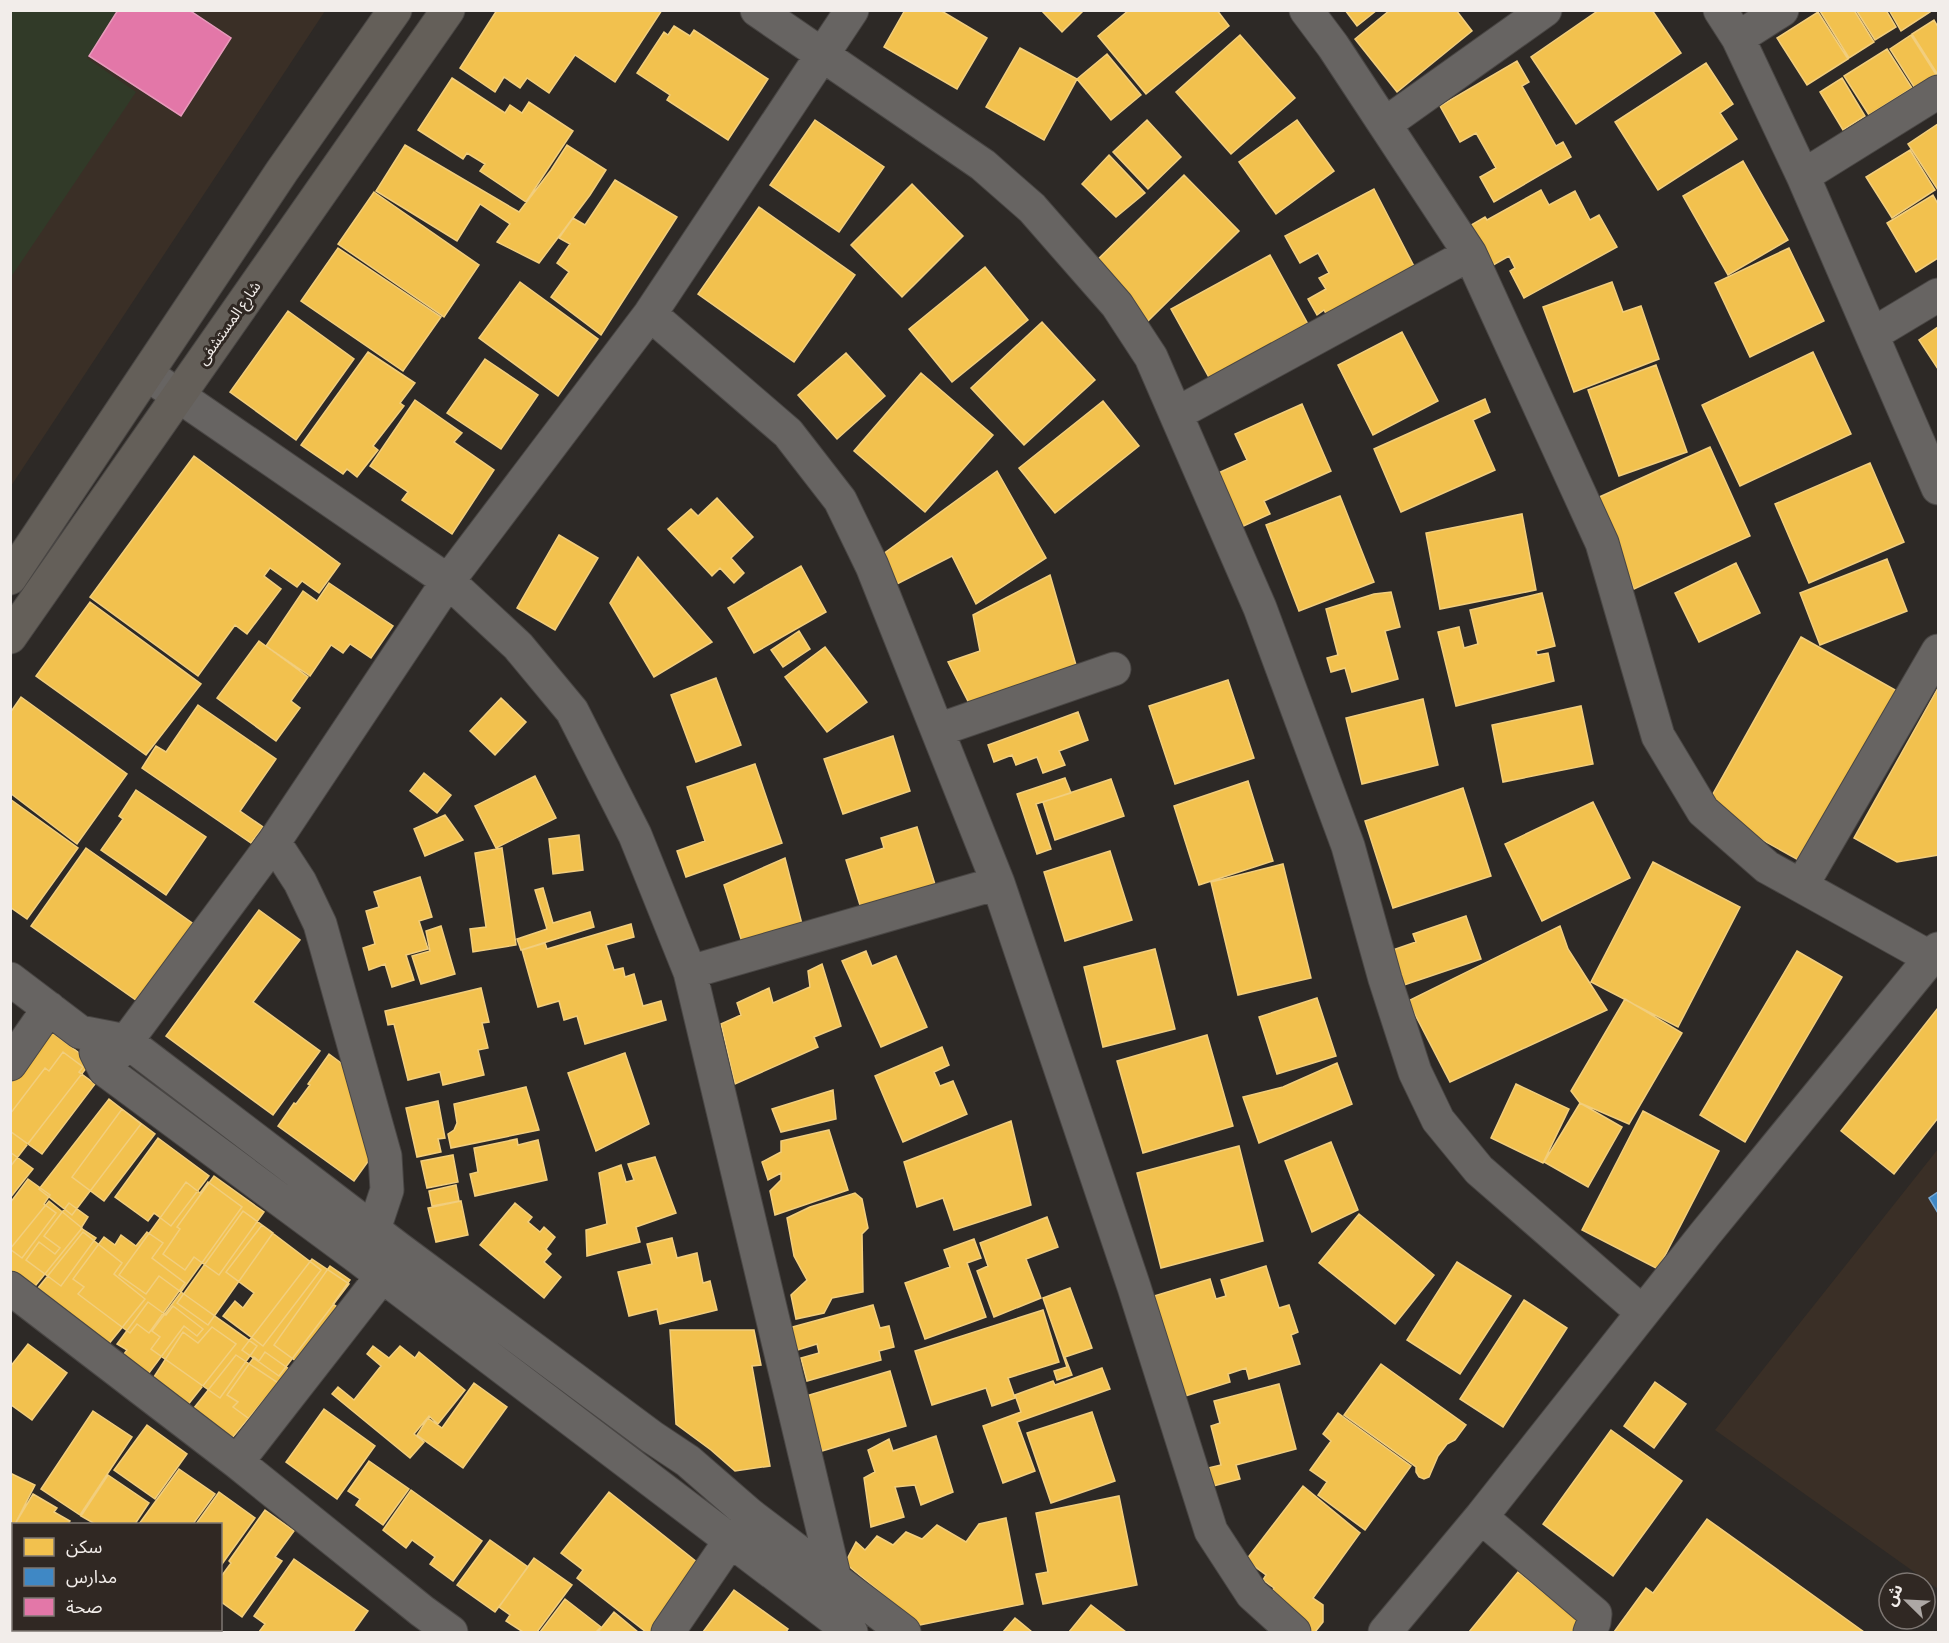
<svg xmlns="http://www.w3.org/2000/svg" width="1949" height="1643" viewBox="0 0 1949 1643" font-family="Barlow,'Noto Sans Arabic',sans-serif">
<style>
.built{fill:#3a2f26}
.green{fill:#313a28}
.homes{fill:#f2c14e;stroke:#f2ce7d;stroke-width:1.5}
.schools{fill:#3f88c5;stroke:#75a6d0;stroke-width:1.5}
.health{fill:#e377a8;stroke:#e89abc;stroke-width:1.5}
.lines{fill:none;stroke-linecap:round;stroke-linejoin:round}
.minor-casing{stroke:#494644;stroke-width:35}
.primary-casing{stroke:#494644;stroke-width:35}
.minor{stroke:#676462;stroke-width:33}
.primary{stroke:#645f59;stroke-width:33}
.labels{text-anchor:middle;stroke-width:6;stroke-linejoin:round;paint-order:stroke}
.street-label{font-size:15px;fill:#f2edea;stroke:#302823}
</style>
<rect width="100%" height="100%" fill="#2d2926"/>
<!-- built -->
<path class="built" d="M11,11H325L11,486Z
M1938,1149V1589L1715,1430Z"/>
<!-- green -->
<path class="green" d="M11,11H119L87,58L136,92L11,277Z"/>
<!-- homes -->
<path class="homes" d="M497,10H662L615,82L575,55L549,93L527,78L520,88L504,77L495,92L460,68Z
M905,10H940L987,38L957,89L884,47Z
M1041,10H1084L1062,32Z
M1129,10H1217L1229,26L1146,94L1098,36Z
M1345,10H1377L1357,26Z
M1390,10H1456L1472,31L1397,92L1355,39Z
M1599,10H1652L1681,53L1576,124L1531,57Z
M1821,10H1854L1874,42L1849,58L1820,11Z
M1856,10H1886L1896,27L1875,40Z
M1889,10H1929L1930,12L1901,31Z
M1818,12L1848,59L1807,85L1777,38Z
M1934,20L1938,27V75L1912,34Z
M674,26L690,36L694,30L768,79L728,140L667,100L670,95L637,73L664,32L668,35Z
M1240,35L1295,98L1231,154L1176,92Z
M1911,35L1937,76L1916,90L1890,49Z
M1020,48L1077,79L1044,140L986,107Z
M1887,49L1912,88L1869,115L1844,76Z
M1107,54L1141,95L1111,120L1077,79Z
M1517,61L1529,82L1522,86L1556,146L1563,142L1571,157L1494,202L1480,177L1496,168L1476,133L1460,142L1440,106Z
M1706,63L1733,104L1720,113L1737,139L1658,190L1615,122Z
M452,78L505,113L510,105L522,113L529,102L573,131L526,202L480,171L485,164L467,153L463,159L418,130Z
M1842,78L1865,116L1843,130L1820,92Z
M815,120L884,167L839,232L770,185Z
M1147,120L1181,157L1148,189L1113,152Z
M1297,120L1334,171L1276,214L1239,162Z
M1938,124V190L1908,144Z
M405,145L519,212L551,170L567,145L606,170L590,195L539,263L497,242L510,224L480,204L457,241L376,191Z
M1910,150L1935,190L1892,218L1866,177Z
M1109,155L1145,193L1116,217L1082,184Z
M1743,161L1788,240L1728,275L1683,196Z
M1184,175L1239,231L1146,323L1090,267Z
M615,180L677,217L601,335L551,297L569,272L557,263L570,244L559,238L573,218L585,225Z
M912,184L963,236L902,297L851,245Z
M1374,189L1418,274L1330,321L1324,310L1317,315L1308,299L1326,289L1319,278L1329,273L1318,253L1300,263L1285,236Z
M1541,190L1549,205L1575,191L1590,220L1599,215L1617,247L1524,298L1510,271L1515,268L1509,256L1488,268L1466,228L1485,217L1487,220Z
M374,192L479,265L444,317L338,244Z
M1933,195L1938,204V258L1916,272L1887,223Z
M759,207L855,275L794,362L698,294Z
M338,248L441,317L403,371L301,301Z
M1789,248L1824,321L1750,357L1715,283Z
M1270,255L1309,326L1211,381L1171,309Z
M985,267L1028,320L952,382L909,329Z
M520,282L598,339L558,396L479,338Z
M1612,282L1623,312L1641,306L1659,359L1574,392L1543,307Z
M288,311L354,359L296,440L230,392Z
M1042,322L1095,380L1024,445L971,388Z
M1938,327V369L1919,340Z
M1402,332L1438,401L1373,435L1338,365Z
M368,352L415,383L400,403L404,406L373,446L378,450L357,477L347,469L343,474L301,445Z
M1813,352L1851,434L1740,486L1702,405Z
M846,353L885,396L837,439L798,395Z
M485,359L538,395L501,449L447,413Z
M1656,365L1687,452L1619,476L1588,390Z
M921,373L993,435L925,512L854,451Z
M1485,399L1490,412L1473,420L1495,470L1401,512L1374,449Z
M415,400L462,433L454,442L494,470L452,534L402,500L408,492L370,466Z
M1103,401L1139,446L1055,513L1019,468Z
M1302,404L1331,471L1264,501L1270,514L1237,529L1214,475L1247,460L1235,434Z
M1710,447L1750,536L1634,589L1595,499Z
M194,456L340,564L319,593L302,581L297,587L270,568L264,576L281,589L247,634L235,625L198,676L90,597Z
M1870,463L1904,542L1809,583L1775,504Z
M997,471L1046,558L976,604L952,556L893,586L879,557Z
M1340,496L1374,582L1299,611L1266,525Z
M717,498L753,537L731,558L744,573L734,583L720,568L712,576L668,529L691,509L698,516Z
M1522,514L1536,590L1440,609L1426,533Z
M559,535L598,558L555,630L517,608Z
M638,557L712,642L654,677L610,603Z
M1887,559L1907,611L1820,645L1800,593Z
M1736,563L1760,613L1699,642L1675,593Z
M801,566L826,612L754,653L728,608Z
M1050,575L1078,672L974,713L948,662L980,651L973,615Z
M329,583L393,626L371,658L350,644L343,653L331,645L310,676L266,646L303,591L317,601Z
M1391,592L1400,627L1385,631L1398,679L1352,692L1345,668L1331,672L1327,658L1338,655L1326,609L1374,594Z
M1542,593L1555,646L1536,651L1537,655L1548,653L1554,681L1456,706L1438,632L1459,627L1464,648L1478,644L1470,610Z
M90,602L201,684L146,755L36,676Z
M799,631L810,649L783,667L771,650Z
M1801,637L1897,691L1802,862L1705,808Z
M259,641L308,677L291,701L300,708L276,741L217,698Z
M825,647L867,702L827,732L785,677Z
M716,678L741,745L696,762L671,695Z
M1228,680L1254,758L1175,784L1149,706Z
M1938,688V855L1897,862L1854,838Z
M21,697L127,774L77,844L10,793V713Z
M501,698L526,722L495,755L470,731Z
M1423,699L1438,765L1362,784L1346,718Z
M198,705L276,759L240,811L263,827L251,843L142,768L156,746L166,752Z
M1581,706L1593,764L1503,782L1492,725Z
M1078,712L1088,740L1059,751L1065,765L1043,773L1037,757L1016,765L1012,755L994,762L988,745Z
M893,736L910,791L843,814L824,759Z
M755,764L782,843L686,877L677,851L705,841L687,787Z
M424,773L451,795L437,813L410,791Z
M535,776L556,818L496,848L475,806Z
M1065,778L1071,793L1036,804L1051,849L1037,854L1017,794Z
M1111,779L1124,816L1055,840L1043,802Z
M1248,781L1273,861L1199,885L1174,806Z
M1463,788L1491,876L1393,908L1365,821Z
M136,790L206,837L166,895L101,850L123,819L119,816Z
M10,799L78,848L27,919L10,907Z
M1593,802L1630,878L1542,921L1505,844Z
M445,815L463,840L425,856L414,829Z
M917,827L938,894L864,918L846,860L884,848L881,838Z
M579,835L583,870L553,874L549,839Z
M86,848L195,925L140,1003L31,926Z
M502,848L516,945L473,952L470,929L486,927L475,853Z
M1110,851L1132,920L1065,941L1044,872Z
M785,858L803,928L746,955L724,885Z
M1653,862L1740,907L1678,1027L1591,982Z
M1283,864L1311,978L1238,995L1211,882Z
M420,877L432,917L419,921L428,949L406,955L414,980L392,987L385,964L369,970L363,948L375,944L366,911L379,907L374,892Z
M543,888L553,923L590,912L594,927L521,950L517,939L547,929L535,890Z
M259,910L300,940L253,1002L320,1051L273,1115L166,1036Z
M1466,916L1481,959L1398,987L1387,952L1416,942L1413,934Z
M631,924L634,937L606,945L614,970L623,968L625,977L634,974L643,1006L661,1001L666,1020L585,1044L577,1016L564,1020L559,1001L538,1007L522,950L545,943L547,949Z
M441,926L455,974L421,984L412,956L430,951L426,931Z
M1560,926L1568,949L1607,1010L1450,1082L1408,1001Z
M1155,949L1175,1029L1103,1047L1084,967Z
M866,951L872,966L896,956L927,1027L881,1047L842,961Z
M1797,951L1842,977L1745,1142L1700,1115Z
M822,964L841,1026L814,1037L818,1047L735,1084L721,1024L741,1015L737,1003L769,988L773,1003L810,987L808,971Z
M481,988L489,1022L482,1023L488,1048L478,1050L484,1075L443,1085L440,1072L408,1080L394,1024L388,1025L385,1011Z
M1317,998L1336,1056L1277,1074L1259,1017Z
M1625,999L1682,1033L1629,1124L1580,1103L1571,1091Z
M1938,1008V1118L1894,1174L1841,1131Z
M50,1031L91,1062L10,1167V1084Z
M1207,1035L1233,1126L1143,1153L1117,1061Z
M942,1047L949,1065L934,1072L940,1086L953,1081L967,1114L903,1142L875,1076Z
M63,1052L83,1067L79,1072L95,1084L42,1154L10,1131V1114L45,1068L49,1071Z
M625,1053L649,1124L596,1151L568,1073Z
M329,1054L349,1069L377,1149L354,1181L278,1126L294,1103L296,1104L310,1085L308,1084Z
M1337,1063L1352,1104L1259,1143L1243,1097L1283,1087Z
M1516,1084L1569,1109L1543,1163L1491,1138Z
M526,1087L539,1130L451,1148L448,1134L454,1130L457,1123L454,1104Z
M833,1090L836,1119L781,1132L772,1109Z
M109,1099L141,1124L72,1215L39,1189Z
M438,1101L445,1138L438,1139L441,1152L417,1157L406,1108Z
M1580,1103L1622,1127L1588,1187L1544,1162Z
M122,1109L155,1134L104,1201L72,1177Z
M1643,1111L1719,1151L1658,1269L1582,1230Z
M1011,1121L1031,1205L954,1230L943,1198L917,1207L904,1162Z
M829,1130L848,1190L775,1215L770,1191L781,1180V1173L768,1180L762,1162L781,1152V1141Z
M158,1138L209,1176L171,1226L154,1213L148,1221L115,1197Z
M517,1139L518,1145L538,1140L547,1180L475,1196L470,1174L478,1172L474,1148Z
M1331,1142L1358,1210L1312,1232L1285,1161Z
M1239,1146L1263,1241L1161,1268L1137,1173Z
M10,1152L33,1169L10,1198Z
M453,1155L458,1182L427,1188L421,1161Z
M655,1157L676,1213L636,1227L640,1242L587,1256L586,1230L607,1224L599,1173L621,1165L626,1182L634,1180L628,1164Z
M214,1176L264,1212L219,1275L194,1257L185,1270L163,1254L180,1229L177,1227Z
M28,1179L50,1195L44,1204L56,1213L22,1258L10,1249V1203Z
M186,1182L200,1193L208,1182L242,1207L181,1292L159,1276L146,1294L119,1275Z
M456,1185L459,1201L432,1206L429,1191Z
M855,1193L862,1199L868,1228L862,1234L863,1292L832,1298L824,1313L796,1319L791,1295L807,1280L794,1256L787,1218L810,1207Z
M49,1201L82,1228L32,1290L10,1273V1249Z
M461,1201L468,1235L436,1242L428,1208Z
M69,1203L88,1217L81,1228L96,1238L61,1286L26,1260L39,1242L55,1254L60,1248L44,1236Z
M515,1203L532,1217L528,1222L540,1232L544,1227L555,1237L546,1249L551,1254L544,1262L561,1277L544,1298L480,1245Z
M243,1211L273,1233L208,1325L177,1303Z
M1359,1214L1434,1275L1395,1324L1319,1263Z
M1047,1217L1058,1247L1026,1259L1041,1298L994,1317L977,1271L988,1266L980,1243Z
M262,1225L321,1270L263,1346L223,1316L235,1301L243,1308L254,1293L226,1272Z
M83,1232L122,1263L114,1274L145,1299L108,1345L38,1288Z
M147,1232L163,1243L152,1258L185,1283L149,1333L137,1324L130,1333L78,1294L84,1287L73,1279L104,1237L115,1245L121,1235L136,1246Z
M672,1238L677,1258L697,1253L703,1283L710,1281L717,1310L660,1324L657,1309L629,1316L618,1272L652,1264L647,1244Z
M974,1239L981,1258L967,1263L986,1317L925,1339L905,1283L950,1267L944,1250Z
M312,1259L349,1284L279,1376L242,1350Z
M1457,1262L1511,1296L1460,1374L1407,1340Z
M330,1266L350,1280L333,1304L345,1312L300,1364L274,1345Z
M1266,1266L1279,1308L1289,1305L1298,1332L1291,1335L1300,1364L1249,1379L1246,1368L1228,1374L1230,1382L1182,1397L1151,1297L1210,1279L1216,1299L1226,1296L1221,1280Z
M1070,1288L1092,1348L1065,1357L1072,1375L1057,1380L1054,1371L1067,1367L1043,1298Z
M181,1292L257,1346L220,1398L151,1349L160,1337L152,1331Z
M1524,1300L1567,1328L1503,1427L1460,1399Z
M148,1302L166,1315L173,1306L203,1329L197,1336L184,1326L146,1377L121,1358L127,1350L117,1344Z
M873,1305L880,1328L889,1326L894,1347L879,1351L881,1360L807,1381L801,1358L819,1353L817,1344L791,1352L785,1329Z
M1043,1310L1059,1362L1008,1378L1015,1398L992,1406L986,1388L932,1405L915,1351Z
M212,1327L236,1344L187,1406L150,1383L183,1332L198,1343Z
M670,1330H754L761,1365L752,1366L770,1466L735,1471L711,1450L676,1424Z
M28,1344L67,1373L32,1420L10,1404V1367Z
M373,1346L389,1358L400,1346L415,1358L419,1352L465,1390L438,1424L429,1416L414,1434L424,1442L410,1458L332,1394L338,1387L354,1400L381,1366L367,1354Z
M265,1352L296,1374L259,1426L233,1407L238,1402L227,1395L254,1357L259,1361Z
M236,1355L278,1383L227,1444L190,1413Z
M1381,1364L1466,1425L1455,1440L1447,1444L1438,1456L1429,1477L1424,1479L1419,1477L1416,1472V1467L1344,1415Z
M1102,1368L1110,1389L1017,1422L1035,1471L1003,1483L983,1426L1021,1412L1015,1395L1053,1381L1055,1385Z
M890,1371L906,1426L822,1451L806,1396Z
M1655,1382L1686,1404L1654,1448L1624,1426Z
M474,1383L507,1407L463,1468L417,1435L428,1418L442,1428Z
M1279,1384L1296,1449L1236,1465L1240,1479L1213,1486L1208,1468L1221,1465L1211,1426L1220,1423L1214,1401Z
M324,1409L375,1446L337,1499L286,1462Z
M93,1411L132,1437L80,1515L41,1489Z
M1092,1412L1115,1481L1051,1503L1027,1433Z
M1338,1413L1411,1466L1365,1530L1318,1495L1327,1482L1310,1470L1331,1441L1323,1434Z
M147,1425L187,1454L155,1499L114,1470Z
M1611,1430L1682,1481L1613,1576L1543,1524Z
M936,1436L953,1492L921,1505L915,1485L895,1487L904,1517L871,1527L864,1478L875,1472L868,1450L889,1439L893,1451Z
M369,1461L409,1489L383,1525L356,1505L360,1499L348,1491Z
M179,1469L215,1494L193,1524H139Z
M10,1473L35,1485L15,1524H14L10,1534Z
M108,1475L149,1503L135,1524H95L81,1516Z
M1303,1486L1360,1533L1313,1598L1323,1605V1622L1315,1632H1310L1266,1599L1274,1588L1263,1580L1266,1575L1246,1560Z
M411,1490L482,1541L453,1581L430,1564L435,1557L412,1540L406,1548L383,1530Z
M219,1492L255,1518L220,1567V1524H196Z
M609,1492L707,1570L658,1632H646L577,1578L583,1570L561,1553Z
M33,1494L57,1508L54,1512L70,1521L68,1524H15Z
M1119,1496L1137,1585L1043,1604L1036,1574L1048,1572L1036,1513Z
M265,1510L294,1531L275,1557L282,1561L242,1617L220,1601V1578L231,1563L229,1561Z
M1006,1518L1023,1604L920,1625L845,1563L856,1542L865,1550L877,1536L893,1545L906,1532L922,1539L937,1525L966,1542L979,1524Z
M1707,1519L1864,1632H1614L1646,1588L1653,1593Z
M14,1527V1595L10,1593V1532Z
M490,1540L528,1567L495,1612L457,1585Z
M534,1558L572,1585L537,1632H523L506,1621L510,1615L499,1607Z
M294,1559L368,1611L353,1632H259L265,1624L254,1616Z
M1518,1572L1588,1628L1585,1632H1469Z
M734,1590L788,1629L786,1632H703Z
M565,1599L601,1627L596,1632H540Z
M1091,1605L1126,1632H1069Z
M614,1612L638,1632H598Z
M1015,1618L1032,1632H1003Z
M159,1630H198L202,1632H157Z"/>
<!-- schools -->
<path class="schools" d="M1938,1192V1213L1929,1198Z"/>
<!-- health -->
<path class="health" d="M118,10H189L231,38L181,116L89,56Z"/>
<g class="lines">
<!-- minor casing -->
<g class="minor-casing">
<path id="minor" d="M757,10L983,165L1032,208L1117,305L1151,357L1260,608L1348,846L1385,979L1415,1072L1438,1120L1479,1170L1642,1312
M1306,10L1333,46L1470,254L1602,543L1658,736L1703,811L1767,867L1931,958
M1720,10L1738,38L1803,176L1938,488
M1738,38L1782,10
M1385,124L1545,10
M1803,176L1938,92
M650,314L788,433L840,500L872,566L998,883L1134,1287L1211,1531L1252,1594L1294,1632
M1873,334L1938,295
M147,374L448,581L518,646L572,711L635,835L690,972L835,1580
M1176,414L1470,254
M938,730L1114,669
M274,842L300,882L320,924L385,1156L387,1190L374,1229
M1802,885L1938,651
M690,972L998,883
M10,979L80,1032L126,1041L399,1249L652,1437L688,1461L749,1514L904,1632
M96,1052L105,1070L356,1256L851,1632
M10,1064L49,1008
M105,1070L274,842L448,581L650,314L852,10
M10,1288L237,1462L422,1611L451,1632
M237,1462L382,1276
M1481,1517L1595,1614L1594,1622L1590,1632
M10,1606L12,1607L10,1610
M45,1630L50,1632
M668,1632L730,1541
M1385,1632L1481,1517L1705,1234L1938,949"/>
</g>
<!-- primary casing -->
<g class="primary-casing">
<path id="primary" d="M10,578L282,171L395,10
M10,637L448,10"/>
</g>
<!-- minor -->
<use href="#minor" class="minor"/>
<!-- primary -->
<use href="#primary" class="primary"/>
</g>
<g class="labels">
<!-- street labels -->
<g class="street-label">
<text transform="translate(229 323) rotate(-55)" y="5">شارع المستشفى</text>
</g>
</g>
<!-- border -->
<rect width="1949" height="1643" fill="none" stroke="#f2edea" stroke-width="24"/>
<!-- legend -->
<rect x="12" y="1523" width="210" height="108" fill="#302823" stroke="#7e7773" stroke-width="1.5"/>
<rect x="24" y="1538" width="30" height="18" fill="#f2c14e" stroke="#7e7773" stroke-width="1.5"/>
<text x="66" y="1553" font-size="18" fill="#f2edea">سكن</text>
<rect x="24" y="1568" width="30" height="18" fill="#3f88c5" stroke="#7e7773" stroke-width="1.5"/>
<text x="66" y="1583" font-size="18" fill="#f2edea">مدارس</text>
<rect x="24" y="1598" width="30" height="18" fill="#e377a8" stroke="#7e7773" stroke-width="1.5"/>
<text x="66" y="1613" font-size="18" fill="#f2edea">صحة</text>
<!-- north arrow -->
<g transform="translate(1907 1601) rotate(294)"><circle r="28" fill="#302823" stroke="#7e7773" stroke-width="1.5"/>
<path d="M0-4.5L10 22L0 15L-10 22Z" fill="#ada8a5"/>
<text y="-9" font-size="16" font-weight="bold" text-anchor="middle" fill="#f2edea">ش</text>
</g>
</svg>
